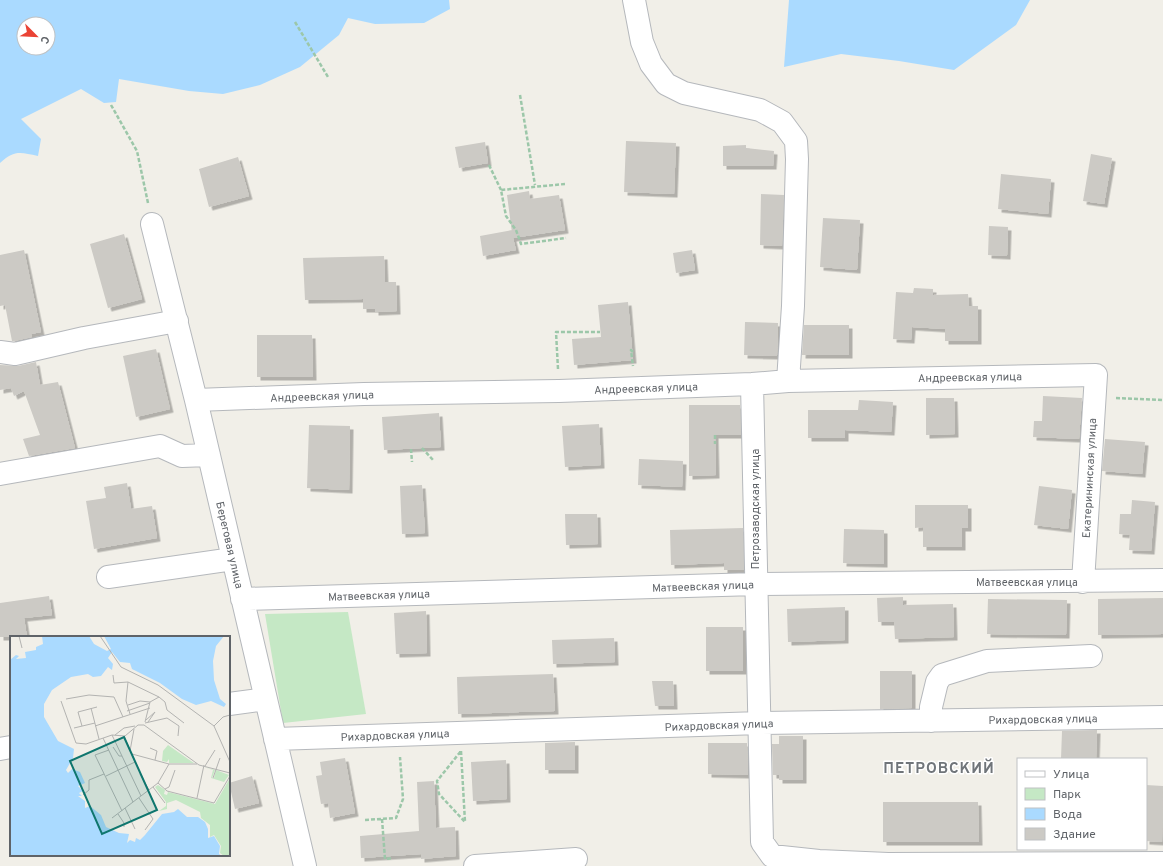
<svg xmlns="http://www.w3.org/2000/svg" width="1163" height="866" viewBox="0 0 1163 866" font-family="Overpass,sans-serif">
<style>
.green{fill:#c5e8c5}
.water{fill:#aadaff;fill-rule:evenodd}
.building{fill:#cccac5;filter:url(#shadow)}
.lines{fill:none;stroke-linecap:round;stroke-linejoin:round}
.minor-casing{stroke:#b5b8bc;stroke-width:24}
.path{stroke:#9cc7a9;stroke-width:2.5;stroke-dasharray:4 2;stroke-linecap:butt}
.minor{stroke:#fff;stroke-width:22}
.labels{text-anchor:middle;stroke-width:3;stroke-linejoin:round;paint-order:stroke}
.street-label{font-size:11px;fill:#5f6368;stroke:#fff}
.district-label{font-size:15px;font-weight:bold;letter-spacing:1px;fill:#70757a;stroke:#fff}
.inset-road{fill:none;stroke:#b3b3b1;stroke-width:1}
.view{fill:#0f766e;fill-opacity:0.15;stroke:#0f766e;stroke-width:2}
.inset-edge{fill:none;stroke:#5f6368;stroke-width:2}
</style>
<defs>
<filter id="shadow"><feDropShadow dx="3.5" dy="3.5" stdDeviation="0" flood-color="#0004"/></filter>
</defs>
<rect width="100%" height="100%" fill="#f1efe8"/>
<!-- green -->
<path class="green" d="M348,612L366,714L283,723L265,614Z"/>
<!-- water -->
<path class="water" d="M0,0H449L450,9L424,23L375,24L348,18L339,35L300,67L260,85L223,94L189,91L119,79L116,102L104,103L81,89L21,119L41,139L38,156C20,152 14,150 0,163ZM24,24H48V48H24Z
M789,0H1030L1016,25L954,70L899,61L841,54L784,67Z"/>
<!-- building -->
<path class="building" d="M626,141L676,143L674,194L624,192Z
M485,142L488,163L459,168L455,147Z
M746,145V148L774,151L773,166H723V146Z
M1091,154L1112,158L1104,204L1083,201Z
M238,157L249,196L209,207L199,169Z
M1001,174L1051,179L1048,214L998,209Z
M529,191L530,199L559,195L565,230L513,238L516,250L483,256L480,236L512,230V233L507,195Z
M761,194L784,195L782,246L760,245Z
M823,218L860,220L857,270L820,267Z
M989,226L1008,227L1007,256L988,255Z
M124,234L142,299L108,308L90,244Z
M24,250L41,332L31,334L32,337L14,341H12L5,305L0,306V255Z
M692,250L695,270L676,273L673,253Z
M384,256L385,282H396L397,311L375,312V309H363V299L305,300L303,258Z
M914,288L933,289V295L968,294L969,306H978V341H945V329L912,327L911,340L893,339L896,292L913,293Z
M628,302L633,360L574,365L572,339L601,337L598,305Z
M745,322L778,323L777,356L744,355Z
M804,325H849V355H802Z
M257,335H312L313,377H257Z
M156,349L170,409L136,417L123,356Z
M36,362L40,385L58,382L75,448L29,456L23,439L40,435L24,391L14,396L11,388L0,390V365L18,366Z
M1043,396L1082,398L1079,439L1033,437L1034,421H1042Z
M926,398H954L955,434L926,435Z
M859,400L893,402L891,432L845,430V438H808V410H858Z
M689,405H740L741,435H715L716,475L689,476Z
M439,413L441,447L384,450L382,417Z
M599,424L601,465L565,467L562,426Z
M309,425L350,426L349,490L307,488Z
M1105,439L1145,442L1142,474L1102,471Z
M639,459L683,461L682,487L638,485Z
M127,483L131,509L152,506L157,538L94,549L86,501L106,498L104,487Z
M422,485L425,533L402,534L400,486Z
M1039,486L1072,490L1068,529L1034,525Z
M1132,500L1155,502L1151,551L1129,550L1130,535L1119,534L1120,514H1131Z
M915,505H968V528H962V547H923V527L915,528Z
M565,514H597L598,544L566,545Z
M743,528L744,570H724V563L671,565L670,530Z
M844,529L884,530V564L843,563Z
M49,596L52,615L24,618L27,637H0V603Z
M903,597V605L953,604L954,637L895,639L894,622H878L877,598Z
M1163,598V634L1098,635V599Z
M988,599L1067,600L1066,635L987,634Z
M845,607V640L788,642L787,609Z
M426,611L427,653L396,654L394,613Z
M706,627H743V671H706Z
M614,638L615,662L553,664L552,640Z
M880,671H912V708L880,709Z
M553,674L555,711L458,714L457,677Z
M652,681H673L674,706H655Z
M1097,730L1096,759H1061L1062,731Z
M779,736H803V780H779V775H773L772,744H779Z
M575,742V770H545V743Z
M708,743H747L748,775L708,774Z
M345,758L355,813L330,818L328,803L321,804L316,776L322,775L320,762Z
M506,760L507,799L473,801L471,762Z
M252,776L259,803L235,809L229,783Z
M434,781L436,828L455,827L456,856L421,859V854L361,858L360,836L419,831L417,782Z
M1146,785L1163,786L1162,842L1146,841Z
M883,802H978L979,842H883Z"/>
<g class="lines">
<!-- minor casing -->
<g class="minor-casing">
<path id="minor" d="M634,0L642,42L651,64L666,84L684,93L760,110L782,122L796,141L797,159L793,306L788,381
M152,224L196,400L305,866
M0,352L15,354L84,338L177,321
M752,384L762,842L772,856L819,861L888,864L1163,863
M196,400L364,394L559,391L752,384L788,381L1096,375L1083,582
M0,474L160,446L182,456L209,455
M108,577L233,559
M242,599L756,584L1163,580
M229,704L266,699
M931,721V707L937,682L942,675L987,661L1091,656
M275,739L760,723L1163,717
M0,749L11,747
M475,866L576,859"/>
</g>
<!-- path -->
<path class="path" d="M295,22L328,77
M520,95L535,185
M111,105L137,151L148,203
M489,165L501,190
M565,184L501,190L506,216L516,230L521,244L566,238
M633,352L631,350L633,366
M558,369L556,332H600
M1116,398L1163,400
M715,435V444
M422,448L434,461
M411,449L412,462
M461,751L465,822L439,794L437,781Z
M382,819L385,859L392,858
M365,820L396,818L403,799L400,757"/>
<!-- minor -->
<use href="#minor" class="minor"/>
</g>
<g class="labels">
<!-- street labels -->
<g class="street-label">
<text transform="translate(970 377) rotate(-1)" y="4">Андреевская улица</text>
<text transform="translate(646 388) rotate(-2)" y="4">Андреевская улица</text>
<text transform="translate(322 396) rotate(-2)" y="4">Андреевская улица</text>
<text transform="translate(1089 478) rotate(-87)" y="4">Екатерининская улица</text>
<text transform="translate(755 509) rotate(-90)" y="4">Петрозаводская улица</text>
<text transform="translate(230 545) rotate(77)" y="4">Береговая улица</text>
<text x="1027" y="586">Матвеевская улица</text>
<text transform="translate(703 586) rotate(-2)" y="4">Матвеевская улица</text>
<text transform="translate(379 595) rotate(-2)" y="4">Матвеевская улица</text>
<text transform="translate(1043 719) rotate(-1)" y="4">Рихардовская улица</text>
<text transform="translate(719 725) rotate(-2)" y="4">Рихардовская улица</text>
<text transform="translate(395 735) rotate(-2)" y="4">Рихардовская улица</text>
</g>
<!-- district labels -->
<g class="district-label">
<text x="939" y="773">ПЕТРОВСКИЙ</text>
</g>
</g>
<!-- overview -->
<g transform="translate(10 636)">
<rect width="220" height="220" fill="#f1efe8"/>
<path d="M158,109L178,123L184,127H159V123L157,126L152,125L153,115ZM194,131L205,134L202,142H204L206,134L219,139L214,146L201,142L203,134ZM220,142V217L219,220H214L210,217L211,210L204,199L200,201V189L191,182L190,176L166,164L157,167V173L149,175L156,170V166L145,151L148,149L155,154L154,158L157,159L158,156L205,168Z" fill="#c5e8c5"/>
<path d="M32,0H79L84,8L97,15L101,13L94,0H214L206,10L203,25L204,44L210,63L216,68L214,71L201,65L186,69L172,63L150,47L122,33L120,27L110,26L102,16L98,22L103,28L102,34L98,31L91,40L83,41L78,38L61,41L42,54L34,68V81L48,105L64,113L63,122L56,134L58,137L62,133L70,136L75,147L68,150L73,155L69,157L72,160H68L75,165V172L80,170L91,179L96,191L109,197L119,198L117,207L120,204L125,206L126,202L130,204L135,199L152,178L164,176L168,173L177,181H188L195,186L198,193V202L204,200L210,210L209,218L212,220H0V24L6,19L9,20L6,23L16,22L15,16L26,14V11L33,8Z" fill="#aadaff"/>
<path class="inset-road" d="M9,0L12,12M90,0L111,31L148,49L204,90L220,126M103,39L104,47L118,46L116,65L120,78M118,46L149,61L155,66L157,74L174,87M56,63L79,59L104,61L113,81M51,65L66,107L76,108L102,99L115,100L128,89H134M118,69L130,65L140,66M81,72L89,103M117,75L140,67M136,84L145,76L138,86M135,86L140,66L149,61M135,87L157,82L169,90L168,100M134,89L189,129L220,137M72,90L68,76L87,71M85,90L140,72M204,90L213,81L220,79M64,92L85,87M102,99L131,160M105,99L114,92L125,90M93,102L123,166M103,111L109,120H112M140,112L147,115L145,124M99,114L85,119L112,175M120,115L124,93M122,118L159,128H187M195,130L205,114M130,138L139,154M96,140L125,126L114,100M203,142L210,122M148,147L157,155L204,167L220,140M143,151L155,167M155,153L159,151L165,134M73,159L79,154V144L94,138M129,162L143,183L135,194M187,162L194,129M115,172L125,193M108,178L114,187V191M102,182L148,147L159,128"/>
<path class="view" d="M114,101L147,174L92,198L60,125Z"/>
<rect width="220" height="220" class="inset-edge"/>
</g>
<!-- legend -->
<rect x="1017" y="758" width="130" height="92" fill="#ffffff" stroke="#bfc1c3"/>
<rect x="1025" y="771" width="20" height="6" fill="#ffffff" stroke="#bfc1c3"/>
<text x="1053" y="778" font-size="12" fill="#5f6368">Улица</text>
<rect x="1025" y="788" width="20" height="12" fill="#c5e8c5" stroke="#bfc1c3"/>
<text x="1053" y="798" font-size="12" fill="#5f6368">Парк</text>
<rect x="1025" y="808" width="20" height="12" fill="#aadaff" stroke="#bfc1c3"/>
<text x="1053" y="818" font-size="12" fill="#5f6368">Вода</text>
<rect x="1025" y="828" width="20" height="12" fill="#cccac5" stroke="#bfc1c3"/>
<text x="1053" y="838" font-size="12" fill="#5f6368">Здание</text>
<!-- north arrow -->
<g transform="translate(36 36) rotate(114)"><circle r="19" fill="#ffffff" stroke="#bfc1c3"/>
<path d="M0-3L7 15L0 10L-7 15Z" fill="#ea4335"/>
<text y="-6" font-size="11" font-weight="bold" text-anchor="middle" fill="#5f6368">С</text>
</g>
</svg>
